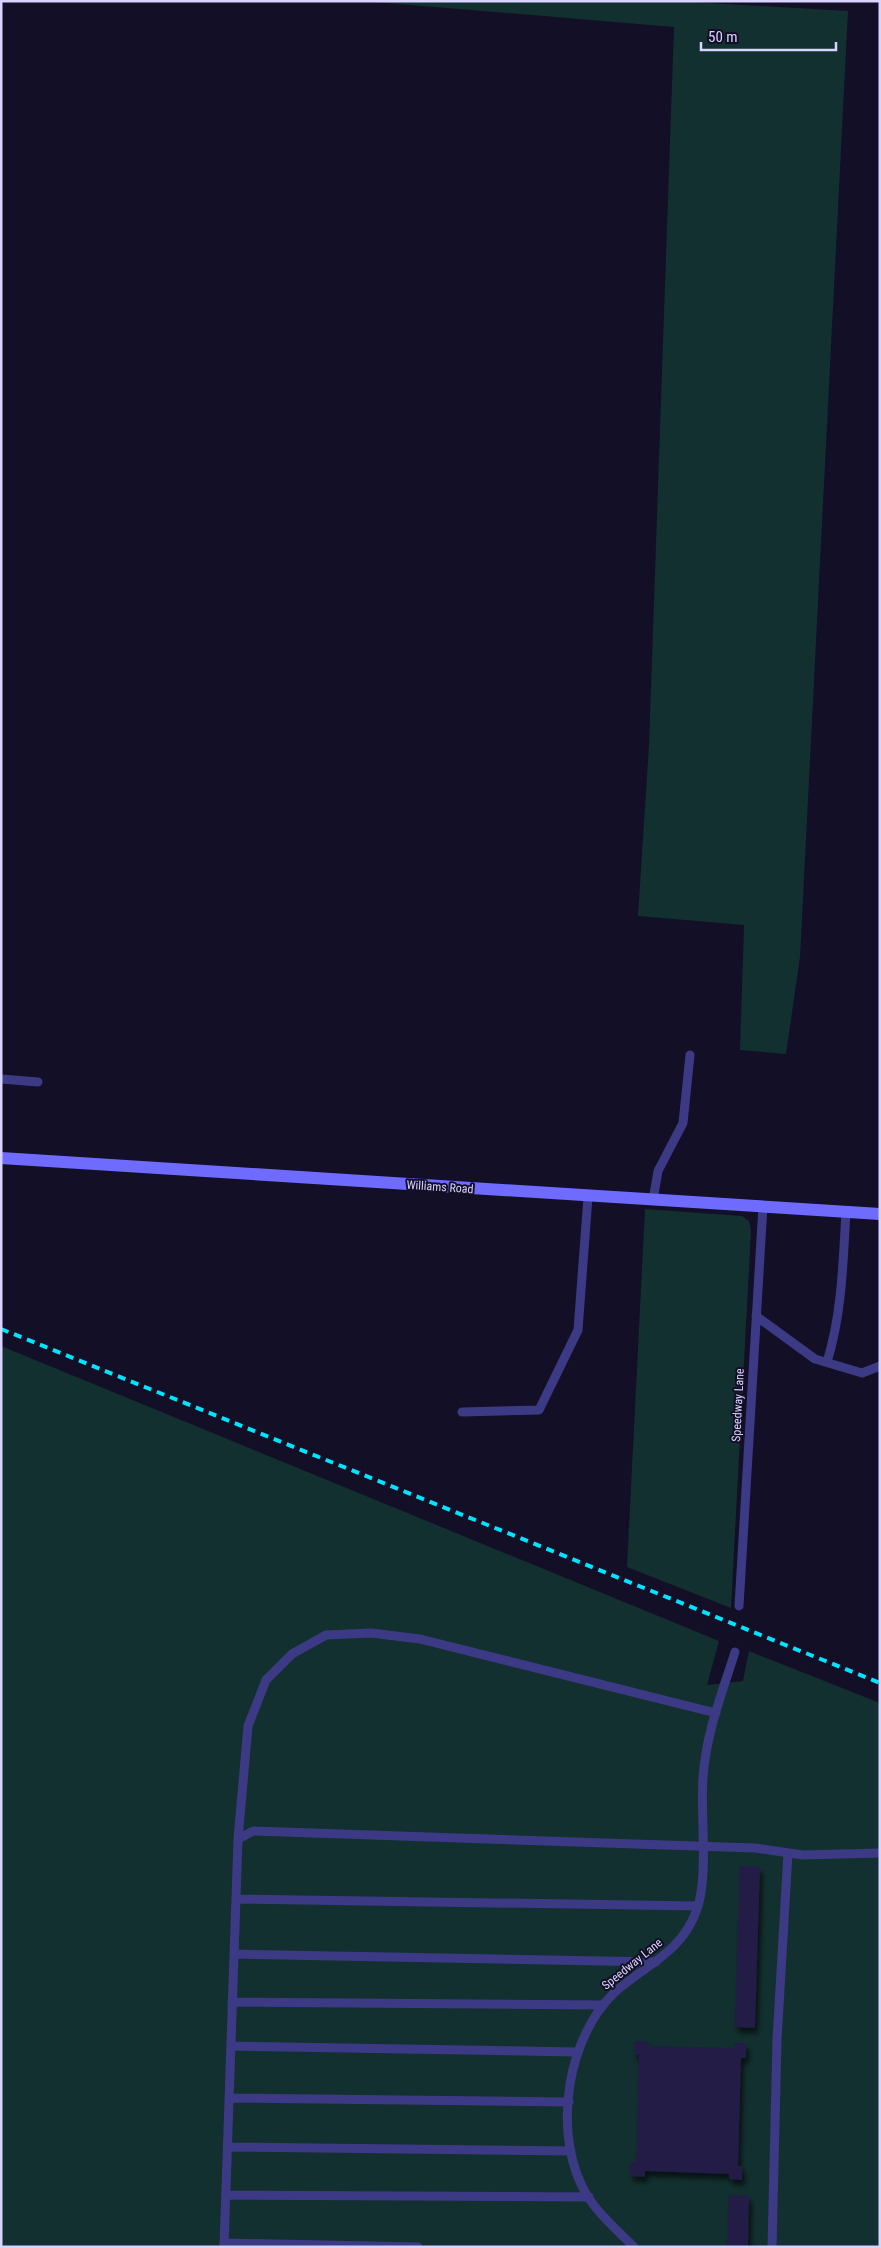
<svg xmlns="http://www.w3.org/2000/svg" width="881" height="2248" viewBox="0 0 881 2248" font-family="'Roboto Condensed',sans-serif">
<style>
.green{fill:#12302f}
.building{fill:#241b47;filter:url(#shadow)}
.lines{fill:none;stroke-linecap:round;stroke-linejoin:round}
.lane{stroke:#3d3a85;stroke-width:9}
.secondary{stroke:#6f6bff;stroke-width:12}
.rail{stroke:#00e5ff;stroke-width:4;stroke-dasharray:8 6;stroke-linecap:butt}
.labels{text-anchor:middle;stroke-width:4;stroke-linejoin:round;paint-order:stroke}
.street-label{font-size:12px;fill:#d9d4ff;stroke:#130f26}
</style>
<defs>
<filter id="shadow"><feDropShadow dx="3" dy="5.5" stdDeviation="2.5" flood-color="#0009"/></filter>
</defs>
<rect width="100%" height="100%" fill="#130f26"/>
<!-- green -->
<path class="green" d="M363,1H674L848,11L800,957L786,1054L740,1050L744,925L638,916L649,745L674,27Z
M645,1209L742,1216L749,1221L751,1231L731,1608L627,1567Z
M1,1346L719,1641L707,1685L743,1681L749,1651L880,1703V2247H1Z"/>
<!-- building -->
<path class="building" d="M740,1866L760,1867L755,2028L735,2027Z
M634,2041H647L648,2046L734,2048V2043H746V2058H741L738,2166H742V2180L729,2179V2174L645,2171V2177L630,2176V2162H636L639,2055H634Z
M729,2195L749,2196L748,2247H727Z"/>
<g class="lines">
<!-- lane -->
<path class="lane" d="M1,1079L38,1082
M653,1200L658,1171L683,1123L690,1055
M756,1316L815,1359L862,1373L880,1366
M827,1362C842,1314 843,1262 846,1212
M462,1412L539,1410L578,1330L588,1197
M739,1606L763,1206
M238,1839L248,1726L266,1680L292,1654L326,1635L371,1633L420,1639L716,1713
M236,1899L698,1906
M234,1954L656,1962
M232,2002L603,2005
M231,2046L577,2052
M229,2098L569,2102
M228,2147L571,2151
M226,2195L589,2197
M225,2243L418,2247
M224,2247L238,1839L253,1831L755,1848L803,1855L880,1853
M634,2247C615,2228 592,2209 581,2184C554,2127 568,2037 614,1993C646,1964 682,1953 697,1909C709,1874 700,1815 703,1777C706,1734 722,1693 735,1652
M772,2247L777,2040L788,1853"/>
<!-- secondary -->
<path class="secondary" d="M1,1158L880,1214"/>
<!-- rail -->
<path class="rail" d="M1,1329L880,1683"/>
</g>
<g class="labels">
<!-- street labels -->
<g class="street-label">
<text transform="translate(440 1187) rotate(4)" y="4">Williams Road</text>
<text transform="translate(738 1405) rotate(-87)" y="4">Speedway Lane</text>
<text transform="translate(632 1964) rotate(-39)" y="4">Speedway Lane</text>
</g>
</g>
<!-- border -->
<rect width="881" height="2248" fill="none" stroke="#d9d4ff" stroke-width="5"/>
<!-- scale -->
<path d="M701 42v8h135v-8" fill="none" stroke="#d9d4ff" stroke-width="2.5"/>
<text x="708" y="42" font-size="15" fill="#d9d4ff" stroke="#130f26" stroke-width="4" paint-order="stroke">50 m</text>
</svg>
